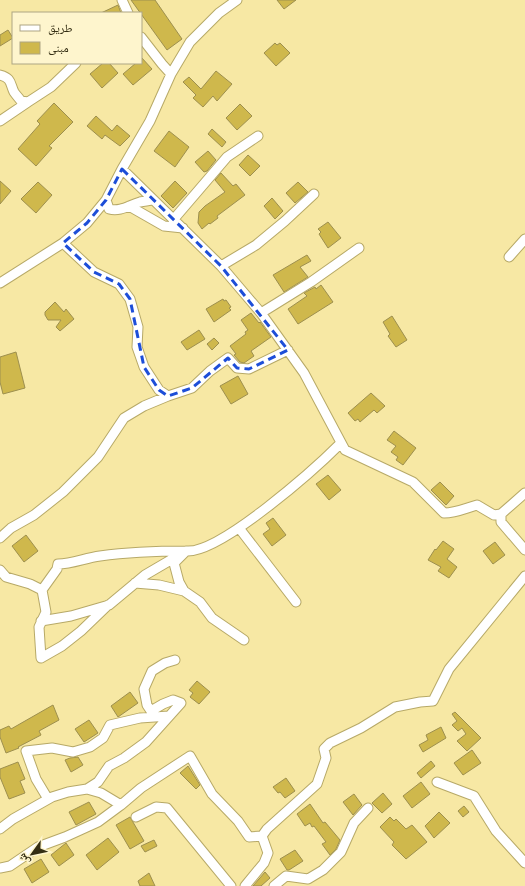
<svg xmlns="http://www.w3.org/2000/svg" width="525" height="886" viewBox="0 0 525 886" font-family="'Noto Sans','Noto Naskh Arabic',sans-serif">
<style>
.building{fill:#cfb84c;stroke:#9d8f4e}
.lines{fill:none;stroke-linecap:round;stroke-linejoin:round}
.street-casing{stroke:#b7a967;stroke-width:11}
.street{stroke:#fff;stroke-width:9}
.marked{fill:none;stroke:#1d4ed8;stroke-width:3;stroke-dasharray:8 5;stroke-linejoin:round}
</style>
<rect width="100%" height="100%" fill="#f7e8a4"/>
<!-- building -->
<path class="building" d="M131,0H155L182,39L167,50Z
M277,0H296L284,9Z
M118,5L121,13H101Z
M8,30L13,38L0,46V35Z
M275,43L277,45L280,43L290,53L276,66L264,53Z
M141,57L152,69L133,85L123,74L136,63H141Z
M103,63H109L118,73L102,88L90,74Z
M216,71L232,84L217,101L213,96L203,107L193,98L196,95L183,82L189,77L201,89Z
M54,103L73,122L49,146L52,148L36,166L18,149L40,124L37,121Z
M240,104L252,116L237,130L226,118Z
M96,116L112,131L117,125L130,136L120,146L105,135L102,139L87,126Z
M212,129L226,142L222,147L208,134Z
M169,131L189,147L175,167L154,151Z
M208,151L216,160L207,171L204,172L195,162Z
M248,155L260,166L250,176L239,165Z
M221,173L233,186L236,184L245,195L217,216L218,218L210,224L209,223L202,229L198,223L199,212L205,206L225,192L215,180Z
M0,181L11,191L0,204Z
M175,181L187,193L173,208L161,196Z
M38,182L52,195L36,213L21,199Z
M298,182L308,192L295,203L286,193Z
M272,198L283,211L275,219L264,206Z
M328,222L341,238L328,248L319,234L321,232L318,229Z
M307,255L311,261L300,267L308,277L284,292L273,275Z
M321,285L333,302L298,324L288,309L307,296L304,293L315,287L316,289Z
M223,299L224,301L226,300L231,307L229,308L231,310L214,322L206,309Z
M55,302L64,312L66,309L74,319L60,331L56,327L61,320H48L45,315V312Z
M251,313L259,323L260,322L271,337L251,351L254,356L244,363L240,362L234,355L236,354L230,346L246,334L245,332L248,330L241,320Z
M392,316L407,340L396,347L388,336L390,334L383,322Z
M199,330L205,339L187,350L181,342Z
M214,338L219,343L212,350L207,344Z
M16,352L25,388L3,394L0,382V357Z
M238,376L248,394L231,404L220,386Z
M371,393L385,406L377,413L374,410L360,422L358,419L355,421L348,413Z
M394,431L416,448L403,465L396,460L398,457L391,452L396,446L387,440Z
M328,475L341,490L329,500L316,484Z
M440,482L454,496L446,505L431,490Z
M273,518L286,535L272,546L263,534L270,529L266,523Z
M26,535L38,551L24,562L12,546Z
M443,541L454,549L447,559L457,567L449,578L438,571L441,567L428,560L435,549L436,550Z
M495,542L505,555L493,564L483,551Z
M197,681L210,692L199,704L190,697L193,693L189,690Z
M130,692L138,703L118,717L111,706Z
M53,705L59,720L39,731L41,735L18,747L19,748L6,753L0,737V730L9,726L11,729Z
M455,712L481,738L467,751L457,741L466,734L462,728L458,731L452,725L457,721L452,714Z
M89,720L98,733L84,742L75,729Z
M441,727L446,738L423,752L419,745L428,740L426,735Z
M472,750L481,763L463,775L454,763Z
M78,757L83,765L71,772L65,760L70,758Z
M431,761L435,766L421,778L417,773Z
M18,762L25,779L20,781L25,793L9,799L0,777V769Z
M188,766L200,785L196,789L180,773Z
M286,778L295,791L285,798L280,792L278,793L273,787Z
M421,782L430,794L412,808L403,796Z
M383,793L392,804L382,813L372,803Z
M354,794L362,805L353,815L343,802Z
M89,802L96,814L76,825L69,812Z
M310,804L323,823L325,822L340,840L336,849L330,855L322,844L326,842L314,826L312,827L310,823L305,826L297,814Z
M464,806L469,812L463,817L458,811Z
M439,812L450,823L434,838L425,826Z
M130,817L144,841L130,849L116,825Z
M390,817L394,821L396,819L406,829L412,825L427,842L406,859L392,845L394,842L380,827Z
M108,838L119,852L97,870L86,855Z
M154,840L157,846L145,852L141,846Z
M66,843L74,855L59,866L51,855Z
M295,850L303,861L289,870H287L280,859Z
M41,859L49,872L32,883L24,869Z
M265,872L270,878L261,886H253Z
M149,873L155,886H140L138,881Z"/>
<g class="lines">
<!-- street casing -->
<g class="street-casing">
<path id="street" d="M122,0L128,13
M141,37L162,64L171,74
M0,75C12,78 10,84 14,92C16,95 19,98 21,101L28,102L51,87L76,63
M0,121L28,102
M122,169L221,266L261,313L304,373L345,450L413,482L444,513C456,513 466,508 477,505L494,515L501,514L525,493
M106,200L109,209C121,212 129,205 140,202C145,201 149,201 153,200
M129,206L164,226L183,228
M173,220L227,157L258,136
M63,243L94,272L119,284L130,299L138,327L137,347L144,367L159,390L168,396L192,388L210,371L228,358L237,368L249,369L288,350
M509,257L525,239
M221,266L256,245L285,221L314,194
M0,283L63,243L87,223L106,200L122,169L150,121L171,74L190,42L219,13L237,0
M261,313L311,282L359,248
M501,514V522L525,550
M239,528L296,602
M0,538L11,528L34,515L63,492L98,457L124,418L144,406L168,396
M0,570L6,577L30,584L42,590L57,569L58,564C72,564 85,558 100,556C129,552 157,551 186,551L145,575L109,605L71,616L41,621
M135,583L159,585L184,591L200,602L212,618L244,640
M42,590L46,612L39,627L41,658L62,646L81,631L108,605
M184,591L179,582L174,563L186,551C220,554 316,468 341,443
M153,714L147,705L144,689L152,671L165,663L175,660
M437,782L474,796L496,831L525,863
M87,789L101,793L121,805L141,788L190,756L212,794L238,821L249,837L262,836
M48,799L36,779L26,751L52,748L73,752L90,747L103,738L110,725L140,718L169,716
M136,817L156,807L167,808L231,886
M0,829L13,819L52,797L68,792L87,789L98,782L109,766L124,758L146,742L181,703L173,700L163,704L151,711
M0,868L10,866L38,847L65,837L98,822L121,805
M245,886L264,863L268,853L262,836L267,829L317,784L326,758L324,749L330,743L361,728L395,707L420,702L433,701L449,669L525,576
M274,886L286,876L308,879L323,870L341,852L354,823L368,808"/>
</g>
<!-- street -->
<use href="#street" class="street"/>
</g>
<!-- marked area -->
<path class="marked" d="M122,169L221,266L288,350L249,369L237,368L228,358L192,388L168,396L159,390L144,367L130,299L119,284L94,272L63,243L87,223L106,200Z"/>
<!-- legend -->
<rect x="12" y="12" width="130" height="52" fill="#fef5cd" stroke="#ada583"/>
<rect x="20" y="25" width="20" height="6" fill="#ffffff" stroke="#ada583"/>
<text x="48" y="32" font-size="12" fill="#342e13">طريق</text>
<rect x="20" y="42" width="20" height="12" fill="#cfb84c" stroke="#ada583"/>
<text x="48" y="52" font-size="12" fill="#342e13">مبنى</text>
<!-- north arrow -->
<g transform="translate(32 854) rotate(237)" stroke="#fef5cd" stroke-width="3" paint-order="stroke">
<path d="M0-3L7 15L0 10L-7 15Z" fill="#342e13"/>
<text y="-6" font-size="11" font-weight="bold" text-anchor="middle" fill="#342e13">ش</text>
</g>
</svg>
